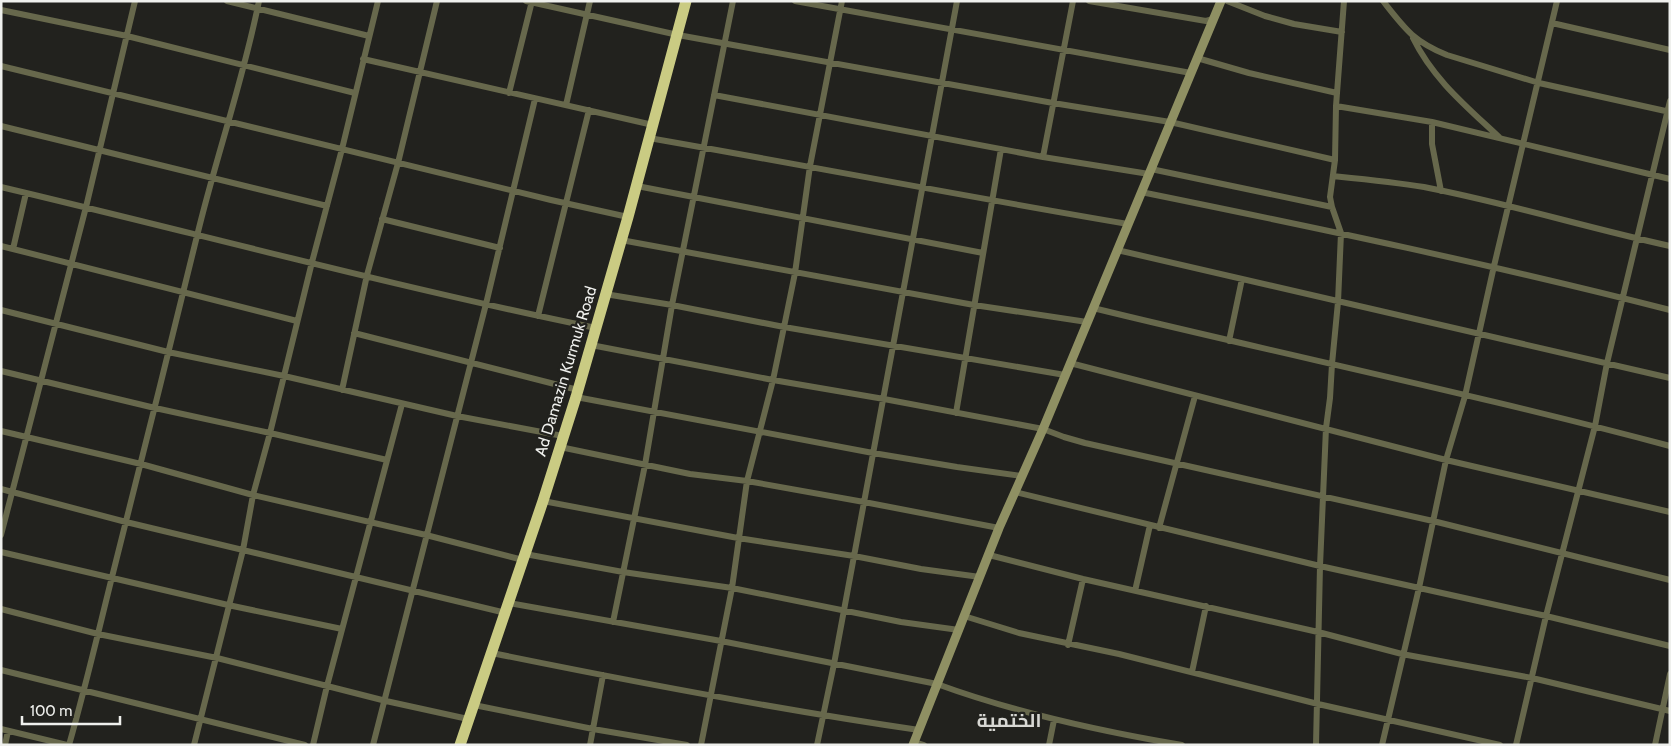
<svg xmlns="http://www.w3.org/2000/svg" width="1671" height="746" viewBox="0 0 1671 746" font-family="Cabin,Cairo,sans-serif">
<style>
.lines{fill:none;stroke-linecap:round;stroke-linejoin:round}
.street{stroke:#67684c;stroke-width:6}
.secondary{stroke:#8f9063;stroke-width:9}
.highway{stroke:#cacb83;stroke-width:11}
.labels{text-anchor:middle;stroke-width:4.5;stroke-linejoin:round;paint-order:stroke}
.street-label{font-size:16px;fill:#eff0ed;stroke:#22221e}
.quarter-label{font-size:19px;font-weight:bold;fill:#d7d7d3;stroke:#22221e}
</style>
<rect width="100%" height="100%" fill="#22221e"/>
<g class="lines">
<!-- street -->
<path class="street" d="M227,1L369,36
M526,1L678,35L1053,103L1170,122L1335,160
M795,1L1191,73
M1089,1L1206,21L1213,19
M1227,1L1265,16L1294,24L1342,32
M1383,1C1405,29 1413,41 1447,55L1539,83L1670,112
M1,10L127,36L355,93
M1552,23L1670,50
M1413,38C1433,79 1466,106 1499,137
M1197,58L1249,73L1337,93
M363,59L653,125
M1,66L551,200L628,217
M509,93L532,1
M714,95L1043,157L1149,174
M566,105L590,1
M1336,106L1432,122L1670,179
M1432,122V144L1441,191
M1,126L327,206
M649,138C809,166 968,197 1128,224
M1043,157L1073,1
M1151,169L1332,207
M1333,176C1363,179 1394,182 1424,187C1507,203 1588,228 1670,246
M637,186L983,253
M1,187C199,234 396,287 596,328
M1141,192C1318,228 1494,265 1670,310
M382,219L500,248
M621,240L974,305L1087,322
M1,246L297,321
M13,249L26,193
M1117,250L1670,378
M605,294L672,305L784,327L1065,375
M1093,308C1285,355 1479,395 1670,446
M1,310L168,352L284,376L457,416L563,436
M538,316L589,110
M354,333L578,390
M1229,341L1242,279
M591,345L773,380L884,399L1043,429L1064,437L1085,443L1433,521L1670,580
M1070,363L1446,460L1670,512
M1,371L155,408L270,433L387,460
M342,390L367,275L398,163L437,1
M576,397L873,453L957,467L1022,476
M956,413L1001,149
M1,431L141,464L253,495L426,535L523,560
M560,447L690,474L747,481L864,502L999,528
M1,489L126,522L506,613
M1015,492L1320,566L1546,616L1670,646
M543,501L738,538L854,556L921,569L980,577
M1159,528L1195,396
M1,535L86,207L135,1
M1,552L228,605L342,629
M525,554L623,572L732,588L901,622L959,630
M989,555L1083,579L1318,632L1402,654L1532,678L1670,711
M1135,591L1150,525
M509,603L721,641L937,684C1016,713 1099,731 1182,745
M1,609L98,634L217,658L386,701L468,719
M964,616L1019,633L1119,654L1318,704L1500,745
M613,622L645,465L672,305L733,1
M1068,645L1083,579
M492,653C634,682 775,709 919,730
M1,670L305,745
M1192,672L1206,606
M474,705L593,729L687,745
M1,729L67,745
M914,742L924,745
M5,745L8,731
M69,745C85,689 98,633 112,577C141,463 169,350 197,236C216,157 243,81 259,1
M194,745L243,550L253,495L270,433L312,262L342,149L378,1
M313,745L327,686L402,404
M373,745L486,304L535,99
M590,745L603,675
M701,745L732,588L747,481L773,380L784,327L795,273L810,166L842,1
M817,745L834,664L957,1
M1049,745L1054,720
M1316,745L1320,566L1326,428L1330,398L1332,364L1338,302L1341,233L1332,207L1330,197L1335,160L1336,106L1344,1
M1382,745L1419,588L1446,460L1465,396L1494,266L1557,1
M1516,745L1546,616L1595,426L1607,363L1670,101
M1655,745L1670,674"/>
<!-- secondary -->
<path class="secondary" d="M913,745L999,528L1043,429L1221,1"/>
<!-- highway -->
<path class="highway" d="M460,745L543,501L576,397L628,217L686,1"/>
</g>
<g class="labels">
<!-- street labels -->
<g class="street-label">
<text transform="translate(565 371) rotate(-73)" y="6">Ad Damazin Kurmuk Road</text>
</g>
<!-- quarter labels -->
<g class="quarter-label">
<text x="1009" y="727">الختمية</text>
</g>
</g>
<!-- border -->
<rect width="1671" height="746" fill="none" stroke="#eff0ed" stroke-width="5"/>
<!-- scale -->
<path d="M22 716v8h98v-8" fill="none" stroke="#eff0ed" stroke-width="2.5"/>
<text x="30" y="716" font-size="15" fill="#eff0ed" stroke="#22221e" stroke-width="4" paint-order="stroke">100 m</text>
</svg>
